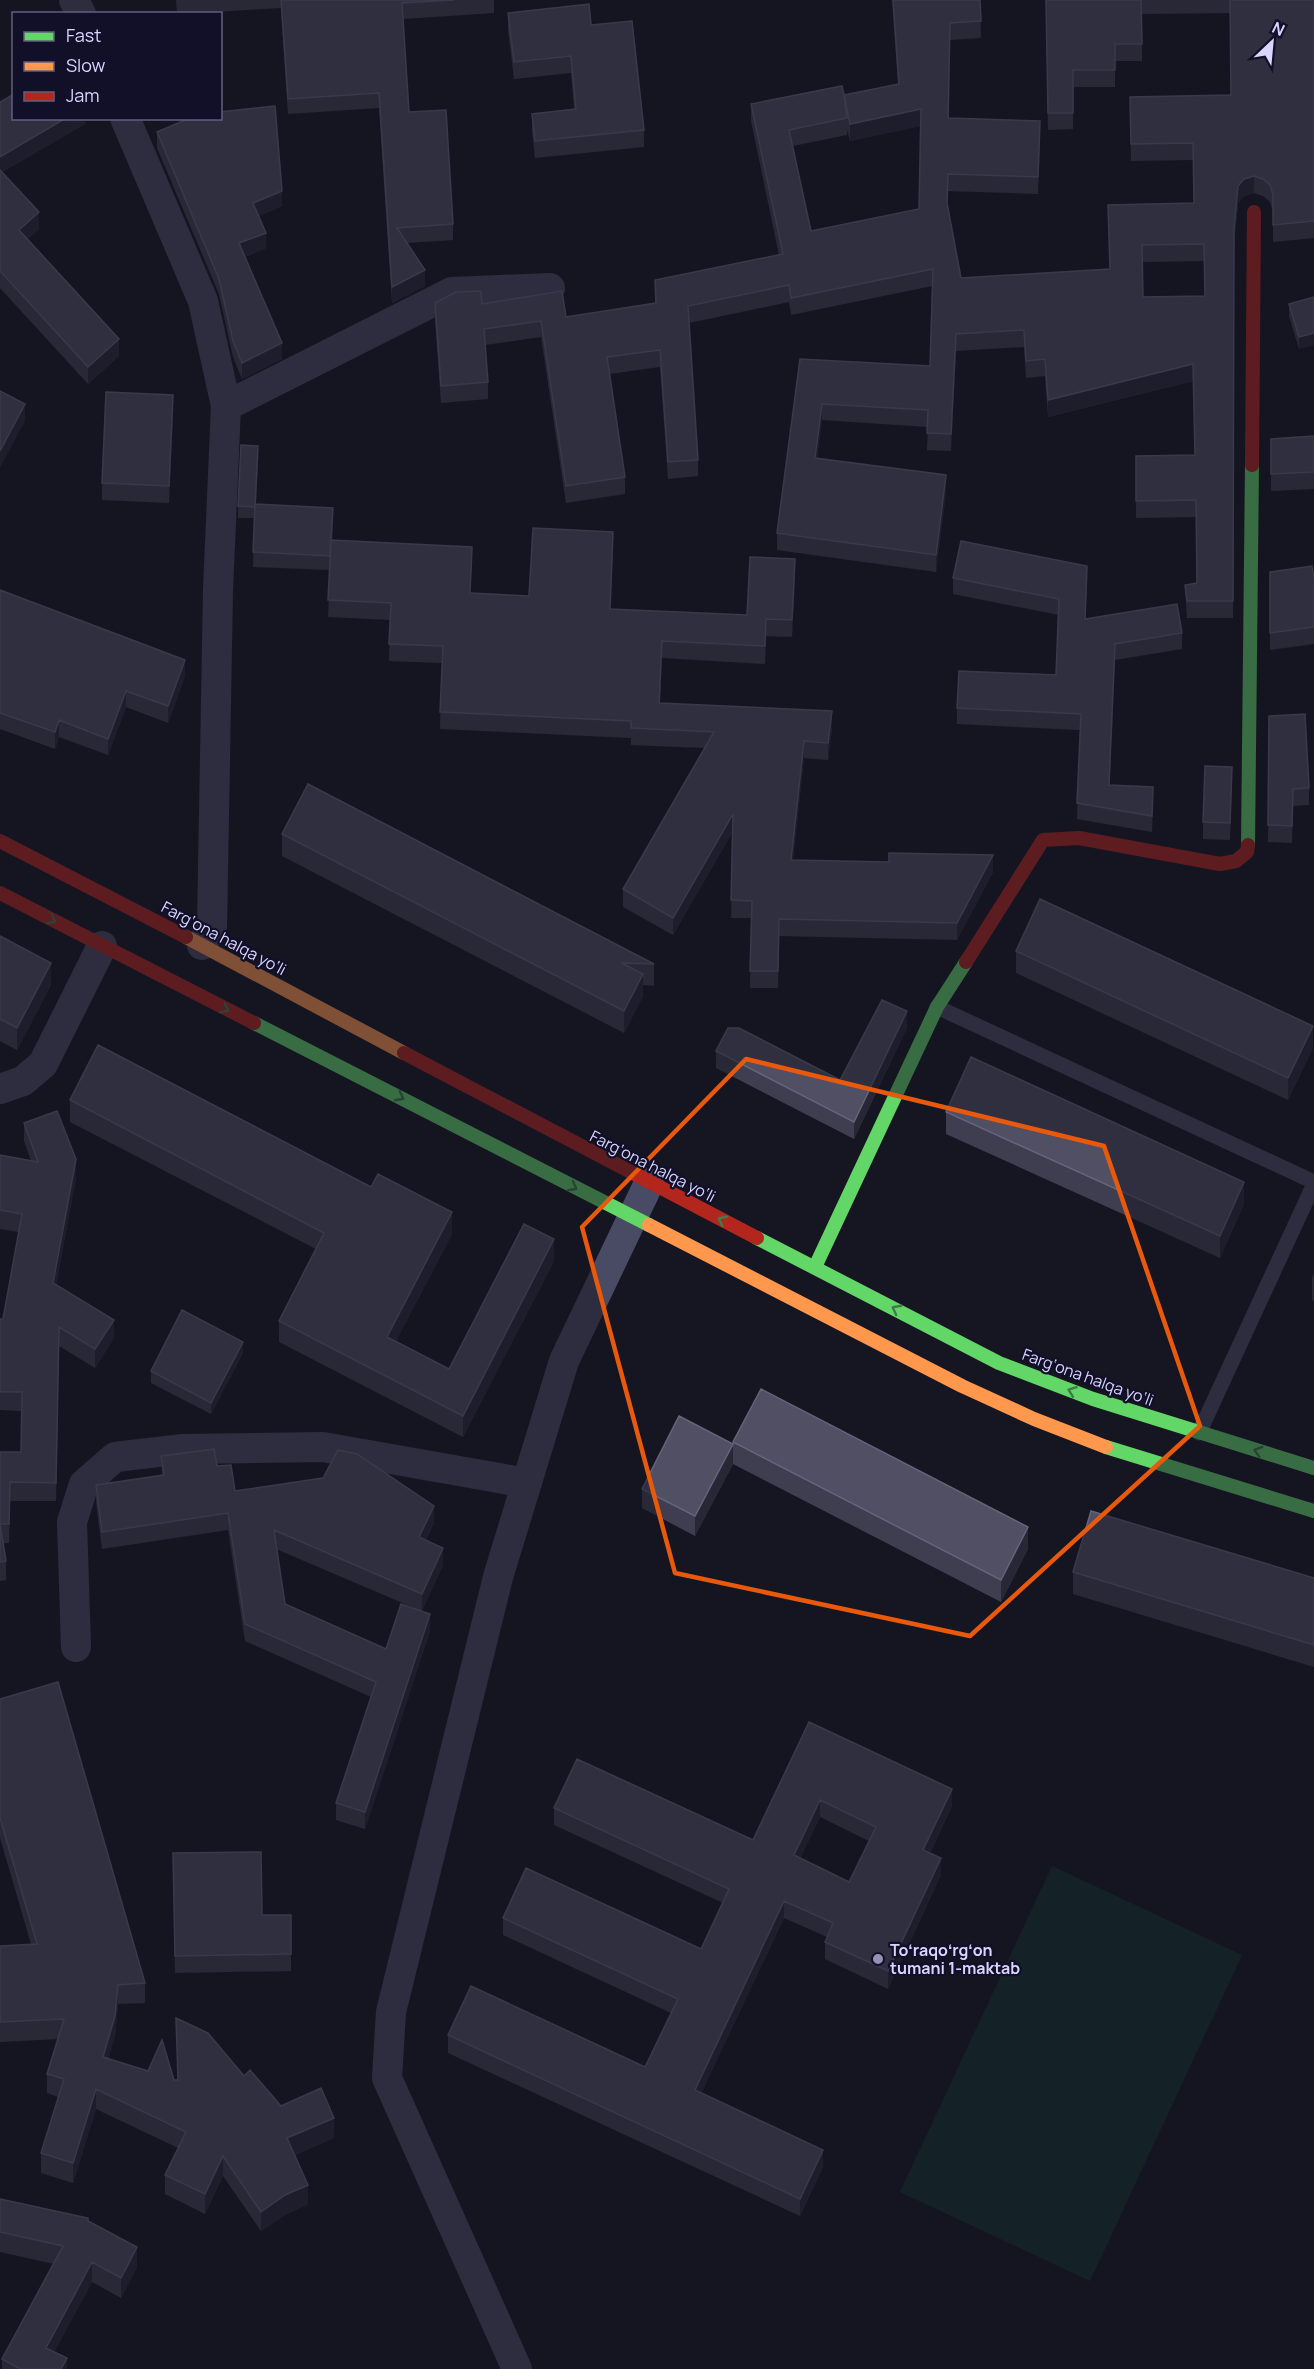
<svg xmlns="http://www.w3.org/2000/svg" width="1314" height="2369" viewBox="0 0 1314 2369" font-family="Manrope,sans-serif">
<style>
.grass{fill:#132f2d}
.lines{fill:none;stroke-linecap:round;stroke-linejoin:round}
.lane{stroke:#494a63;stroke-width:15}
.street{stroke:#494a63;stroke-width:30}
.fast{stroke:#63d668;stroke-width:14}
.slow{stroke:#ff974d;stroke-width:14}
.jam{stroke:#b3261e;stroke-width:14}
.wall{fill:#3f3e51;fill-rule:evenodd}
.shaded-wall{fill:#282736}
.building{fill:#504f64;stroke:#65647c;stroke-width:1.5;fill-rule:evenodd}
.oneway{stroke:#3f7c4b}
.marked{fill:none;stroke:#e8590c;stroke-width:4.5;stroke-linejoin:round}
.poi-dot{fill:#9492b2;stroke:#120f28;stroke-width:2}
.labels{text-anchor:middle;stroke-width:4.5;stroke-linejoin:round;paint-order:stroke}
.street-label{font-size:16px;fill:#d8d6ff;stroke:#120f28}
.poi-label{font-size:16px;font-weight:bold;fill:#d8d6ff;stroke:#120f28;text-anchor:start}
</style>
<rect width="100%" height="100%" fill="#161522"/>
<!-- grass -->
<path class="grass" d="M1052,1866L1242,1955L1090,2281L900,2192Z"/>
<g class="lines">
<!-- lane -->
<path class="lane" d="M937,1007L1314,1182
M1199,1433L1314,1184"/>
<!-- street -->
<path class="street" d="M74,0L81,14
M125,118L203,301L226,406L218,590L212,926L202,945
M226,406L452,292L550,288
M0,1089L23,1081L43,1064L102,946
M76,1647L72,1522L84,1484L115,1457L183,1449L323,1447L527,1483
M517,2369L387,2078L391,2012L498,1577L564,1361L649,1183"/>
<!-- fast -->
<path class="fast" d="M1248,845L1252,465
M254,1023L649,1225
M757,1238L999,1363L1093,1399L1314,1468
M815,1267L937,1007L966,962
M1106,1447L1314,1511"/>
<!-- slow -->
<path class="slow" d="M186,937L404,1053
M649,1225L962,1386L1034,1419L1106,1447"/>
<!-- jam -->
<path class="jam" d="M1252,465L1254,212
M0,841L186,937
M0,893L254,1023
M966,962L1043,840L1079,838L1220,864L1236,861L1247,852L1248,845
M404,1053L757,1238"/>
</g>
<!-- wall -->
<path class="wall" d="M176,0H494V13L403,19L409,112L453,224V240L407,243L425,286L392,303L379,108L288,114L281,8L177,14Z
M892,0H980L981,38L950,40L949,118L1040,138L1038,194L948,191L947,204L961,278L1109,269L1194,203L1193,160L1131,161L1130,97L1231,95L1230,13L1142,14V61H1115V87H1073V129L1048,130L1046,0H1314V238L1273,242V212L1270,202L1263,196L1254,193L1244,196L1238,203L1234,246L1233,618H1187L1185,585L1197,583L1196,517L1136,518V456L1195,455L1193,381L1048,417L1045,376L1026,378L1024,347L956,351L951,451L927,450L928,427L822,420L817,458L946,492L936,572L777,550V533L800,359L930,366L932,286L791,315L789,302L689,323L698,460V476L668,479L660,367L609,374L625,477V494L566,503L541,337L485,345L488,382V399L441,403L435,320V303L482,304L566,317L655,303V280L779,255L751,121V104L844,95L898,84ZM920,126L919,209L811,231L793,146L847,135V130L850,141ZM1204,261L1205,296L1143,297V262Z
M508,13L591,25L644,130V147L535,158L532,131V114L574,110L571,73L514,79L508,30Z
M0,102L85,118V124L2,172L39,229L27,239L119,356L88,384L0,288Z
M157,132L282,206L259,216L266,248L245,257L282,359L242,379L233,357L219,294L157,148Z
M1314,297L1299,349L1289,316V304Z
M173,412L169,503L102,500V483Z
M1314,436V489L1271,491V439Z
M258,458L256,504L333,522L332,540L472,564L470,593L529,596L613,549L610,609L747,615L795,576L792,637L766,636L765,664L662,658L660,703L832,728L828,760L804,758L793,860L993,872L957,940L779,936L778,988H750L751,918H731L733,831L673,935L623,907V889L704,748L631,745V738L440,729L442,663L389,661L390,620L328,617L330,570L253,567L254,518H238V506Z
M1270,572L1314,580V644L1270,650Z
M953,578L1087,582L1085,619L1182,633V649L1115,660L1109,785L1153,803L1152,832L1077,819L1080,730L957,724V708L1056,675L1059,615L953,594Z
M0,590L185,676L168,723L126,707L108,755L59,737L55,749L0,729Z
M1269,716L1309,788V805L1293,806L1292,843L1268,842Z
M1232,784L1230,840L1203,839V822Z
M282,834L654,964V986L643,985V996L624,1033L282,856Z
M0,936L51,985L17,1050L0,1041Z
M1016,951L1313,1048L1288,1100L1016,973Z
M907,1028L854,1139L716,1068V1051L840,1080Z
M70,1100L371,1187L452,1234L396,1341L449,1369L554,1261L463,1437L279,1342V1321L316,1249L70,1122Z
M946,1112L1244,1204L1220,1258L946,1134Z
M24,1123L76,1178L56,1285L114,1338L95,1368L59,1346L56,1501H10L9,1543H3L6,1561V1580L0,1581V1452H21L22,1411L0,1410V1319H3L19,1232L0,1229V1155L31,1161L24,1141Z
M1314,1273V1301L1312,1300V1278Z
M243,1353L211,1414L151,1383V1371Z
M733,1442L1028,1549L1001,1602L733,1464L695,1536L642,1508V1489L733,1444Z
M161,1456L217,1466L235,1491L434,1523L426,1540L443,1565L422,1611L430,1631L365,1829L336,1820V1803L371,1697L245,1641L228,1530L102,1549L96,1502V1485L162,1475ZM276,1549L419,1610L386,1649L285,1604Z
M1073,1572L1314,1578V1667L1073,1594Z
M0,1699L145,1983V2003L118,2004L115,2036L108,2059L174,2080L244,2076L281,2106L334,2138L295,2155L308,2204L285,2215L261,2231L223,2176L205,2214L165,2194V2175L178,2148L96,2109L73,2183L41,2173V2153L58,2097L47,2093V2074L58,2039L0,2042V1946L31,1944L0,1838Z
M809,1722L952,1806L930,1853L941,1875L888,1989L825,1959V1942L827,1937L784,1918L701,2093L823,2167L800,2216L448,2053V2035L645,2067L671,2013L503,1935V1918L701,1949L723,1903L554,1825V1808L753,1840ZM820,1817L869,1841L849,1882L800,1858Z
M173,1853L262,1915H291V1971L175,1973Z
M0,2199L88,2221L137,2267L121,2298L92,2282L54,2352L67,2369H2V2359L54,2264L0,2252Z"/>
<!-- shaded-wall -->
<path class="shaded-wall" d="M921,109V126L850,141V124Z
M66,118H85V124L0,173V157Z
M1254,176V193L1244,196L1238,203L1234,246L1233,618L1234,229L1238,186L1244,179Z
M282,191V206L253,219V203Z
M39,212V229L19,247V230Z
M266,233V248L239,259V243Z
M425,270V286L392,303V287Z
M1314,333V345L1299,349V337Z
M956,334V351L951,451V434Z
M119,339V356L88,384V367Z
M282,343V359L242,379V363Z
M1193,364V381L1048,417V400Z
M173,395V412L169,503V486Z
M25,404V421L0,468V451Z
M822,404V420L815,475V458Z
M946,475V492L936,572V555Z
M613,532V549L610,626V609Z
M795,559V576L792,637V620Z
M662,641V658L659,720V703Z
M1115,644V660L1109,801V785Z
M185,660V676L168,723V706Z
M126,691V707L108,755V739Z
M832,711V728L828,760V743Z
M59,720V737L55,749V732Z
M804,741V758L791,877V860Z
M1153,787V803L1152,832V816Z
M733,814V831L673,935V918Z
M993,855V872L957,940V923Z
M51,963V985L17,1050V1028Z
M643,974V996L624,1033V1011Z
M907,1011V1028L854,1139V1122Z
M1313,1026V1048L1288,1100V1078Z
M76,1159V1178L53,1301V1283Z
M1244,1182V1204L1220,1258V1236Z
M452,1212V1234L387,1358V1337Z
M554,1239V1261L463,1437V1416Z
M114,1320V1338L95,1368V1349Z
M243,1342V1353L211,1414V1403Z
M733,1444V1464L695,1536V1516Z
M434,1506V1523L419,1554V1537Z
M1028,1527V1549L1001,1602V1580Z
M443,1548V1565L422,1611V1594Z
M430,1614V1631L365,1829V1812Z
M952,1789V1806L923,1867V1850Z
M820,1800V1817L794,1872V1855Z
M941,1858V1875L888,1989V1971Z
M784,1901V1918L695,2107V2090Z
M118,1985V2004L115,2036L103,2077V2057Z
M96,2089V2109L73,2183V2163Z
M334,2118V2138L287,2158V2138Z
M823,2150V2167L800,2216V2199Z
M223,2156V2176L205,2214V2194Z
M308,2185V2204L285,2215L261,2231V2212L285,2195Z
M137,2247V2267L121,2298V2278Z
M92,2262V2282L46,2367V2348Z
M67,2358V2369H61Z"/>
<!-- building -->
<path class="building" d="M281,0H454L402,3L409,112L446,110L453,224L397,228L425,270L392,287L379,93L288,99Z
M893,0H980L981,21L950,23L948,118L1040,121L1038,177L948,174L947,203L961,278L1110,269L1108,205L1194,203L1193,143L1131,144L1130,97L1231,95L1230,0H1314V221L1273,225V195L1270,185L1263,179L1254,176L1244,179L1238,186L1234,229L1233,601H1187L1185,585L1197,583L1196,500L1136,501V456L1195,455L1193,364L1048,400L1045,359L1026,361L1024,330L956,334L951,434L927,433L928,410L822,404L815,458L946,475L936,555L777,533L800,359L930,366L933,269L791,298L789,285L688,306L698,460L668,462L660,350L607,357L625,477L566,486L541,321L484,329L488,382L441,386L435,303L456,292L481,291L482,304L562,291L566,317L656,303L655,280L783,254L751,104L842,86L844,95L899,84ZM844,95L850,124L921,109L919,209L811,231L789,130L847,118ZM1204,244L1205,296L1143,297L1142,245Z
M1046,0H1141L1142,44H1115V70H1073V113H1048Z
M589,4L591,25L632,21L644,130L535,141L532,114L576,109L571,56L514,62L508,13Z
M14,94V118H66L0,157V102Z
M275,106L282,191L253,203L266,233L239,243L282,343L242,363L233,341L219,279L157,132L190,118H220V112Z
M0,170L39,212L19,230L119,339L88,367L0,271Z
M1314,297V333L1299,337L1289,304Z
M0,391L25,404L0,451Z
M106,392L173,395L169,486L102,483Z
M1314,436V472L1271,474V439Z
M241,445L258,446L255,507L238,506Z
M255,504L333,508L330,556L253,552Z
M533,528L613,532L610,609L747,615L750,557L795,559L792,620L766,619L765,646L662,641L659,703L832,711L828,743L804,741L791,860L889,862V853L993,855L957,923L779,919L778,971H750L752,901L731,900L733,814L673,918L623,889L714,732L631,728V721L440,712L443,646L389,644L391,603L328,600L331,540L472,547L470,593L529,596Z
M961,541L1087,566L1085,619L1177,604L1182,633L1115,644L1109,785L1153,787L1152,816L1077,803L1081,714L957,708L959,671L1056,675L1059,599L953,578Z
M1312,566L1314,580V627L1270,633V572Z
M0,590L185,660L168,706L126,691L108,739L59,720L55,732L0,713Z
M1305,714L1309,788L1293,789L1292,826L1268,825L1269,716Z
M1205,766L1232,767L1230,823L1203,822Z
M308,784L654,964L622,963L643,974L624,1011L282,834Z
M1040,899L1313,1026L1288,1078L1016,951Z
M0,936L51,963L17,1028L0,1019Z
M882,1000L907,1011L854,1122L716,1051L728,1028H739L840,1080Z
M98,1045L371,1187L378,1174L452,1212L387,1337L449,1369L524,1224L554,1239L463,1416L279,1321L324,1233L70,1100Z
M971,1057L1244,1182L1220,1236L946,1112Z
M57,1111L76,1159L53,1283L114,1320L95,1349L59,1327L56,1483L10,1482L9,1524H0L6,1561L0,1562V1452H21L22,1392H0V1319H3L22,1214L0,1210V1155L38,1162L24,1123Z
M182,1310L243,1342L211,1403L151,1371Z
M761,1389L1028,1527L1001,1580L733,1442Z
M679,1416L733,1444L695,1516L642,1489Z
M214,1449L217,1466L231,1465L235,1491L323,1478L338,1450L357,1454L434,1506L419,1537L443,1548L422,1594L274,1530L285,1604L386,1649L401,1604L430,1614L365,1812L336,1803L376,1682L245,1624L228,1513L102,1532L96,1485L164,1475L161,1456Z
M1091,1511L1314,1578V1645L1073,1572Z
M58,1682L145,1983L118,1985L115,2016L103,2057L148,2071L162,2040L174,2080H178L176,2018L208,2033L244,2076L250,2070L281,2106L321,2088L334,2118L287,2138L308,2185L285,2195L261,2212L223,2156L205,2194L165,2175L186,2132L96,2089L73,2163L41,2153L64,2079L47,2074L64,2019L0,2022V1946L37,1944L0,1818V1699Z
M809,1722L952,1789L923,1850L941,1858L888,1971L825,1942L833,1923L784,1901L695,2090L823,2150L800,2199L448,2035L471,1986L645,2067L678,1999L503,1918L526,1868L701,1949L729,1889L554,1808L577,1759L753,1840ZM820,1800L876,1827L849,1882L794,1855Z
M261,1852L262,1915H291V1954L175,1956L173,1853Z
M0,2199L88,2218V2221L137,2247L121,2278L92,2262L46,2348L67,2358L61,2369H20L2,2359L63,2246L0,2232Z"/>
<!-- one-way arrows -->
<defs><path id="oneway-chevron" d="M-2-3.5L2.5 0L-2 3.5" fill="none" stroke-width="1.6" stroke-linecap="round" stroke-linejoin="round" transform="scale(1.5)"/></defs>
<g class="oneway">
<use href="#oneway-chevron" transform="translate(52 920) rotate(27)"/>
<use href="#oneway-chevron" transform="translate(225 1009) rotate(26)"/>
<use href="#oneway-chevron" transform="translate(400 1097) rotate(28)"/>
<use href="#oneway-chevron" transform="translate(573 1187) rotate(28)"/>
<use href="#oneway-chevron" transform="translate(722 1220) rotate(-153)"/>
<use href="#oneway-chevron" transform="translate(896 1309) rotate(-152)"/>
<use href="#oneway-chevron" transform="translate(1072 1391) rotate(-159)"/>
<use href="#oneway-chevron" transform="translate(1258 1451) rotate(-164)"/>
</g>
<!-- marked area -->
<path d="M0 0H1314V2369H0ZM746,1059L1104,1146L1200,1426L970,1636L675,1573L582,1227Z" fill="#161522" fill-opacity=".55" fill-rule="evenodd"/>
<path class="marked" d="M746,1059L1104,1146L1200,1426L970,1636L675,1573L582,1227Z"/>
<!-- markers -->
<circle class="poi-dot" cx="878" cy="1959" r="6"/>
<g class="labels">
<!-- street labels -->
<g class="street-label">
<text transform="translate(224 938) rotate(28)" y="6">Farg‘ona halqa yo‘li</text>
<text transform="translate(653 1166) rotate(27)" y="6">Farg‘ona halqa yo‘li</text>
<text transform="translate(1088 1377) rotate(20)" y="6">Farg‘ona halqa yo‘li</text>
</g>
<!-- poi labels -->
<g class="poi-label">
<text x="890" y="1956">Toʻraqoʻrgʻon<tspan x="890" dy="18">tumani 1-maktab</tspan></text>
</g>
</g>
<!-- legend -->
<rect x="12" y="12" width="210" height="108" fill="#120f28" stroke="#615f7e" stroke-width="1.5"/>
<rect x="24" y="32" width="30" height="9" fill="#63d668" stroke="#615f7e" stroke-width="1.5"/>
<text x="66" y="42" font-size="18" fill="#d8d6ff">Fast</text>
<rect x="24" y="62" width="30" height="9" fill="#ff974d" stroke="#615f7e" stroke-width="1.5"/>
<text x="66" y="72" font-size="18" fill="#d8d6ff">Slow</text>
<rect x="24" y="92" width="30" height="9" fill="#b3261e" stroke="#615f7e" stroke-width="1.5"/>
<text x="66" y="102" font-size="18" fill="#d8d6ff">Jam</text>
<!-- north arrow -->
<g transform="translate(1272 42) rotate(26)" stroke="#120f28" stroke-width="4.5" paint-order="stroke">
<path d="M0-4.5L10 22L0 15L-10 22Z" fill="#d8d6ff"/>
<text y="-9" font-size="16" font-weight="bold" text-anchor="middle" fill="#d8d6ff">N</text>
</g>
</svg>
